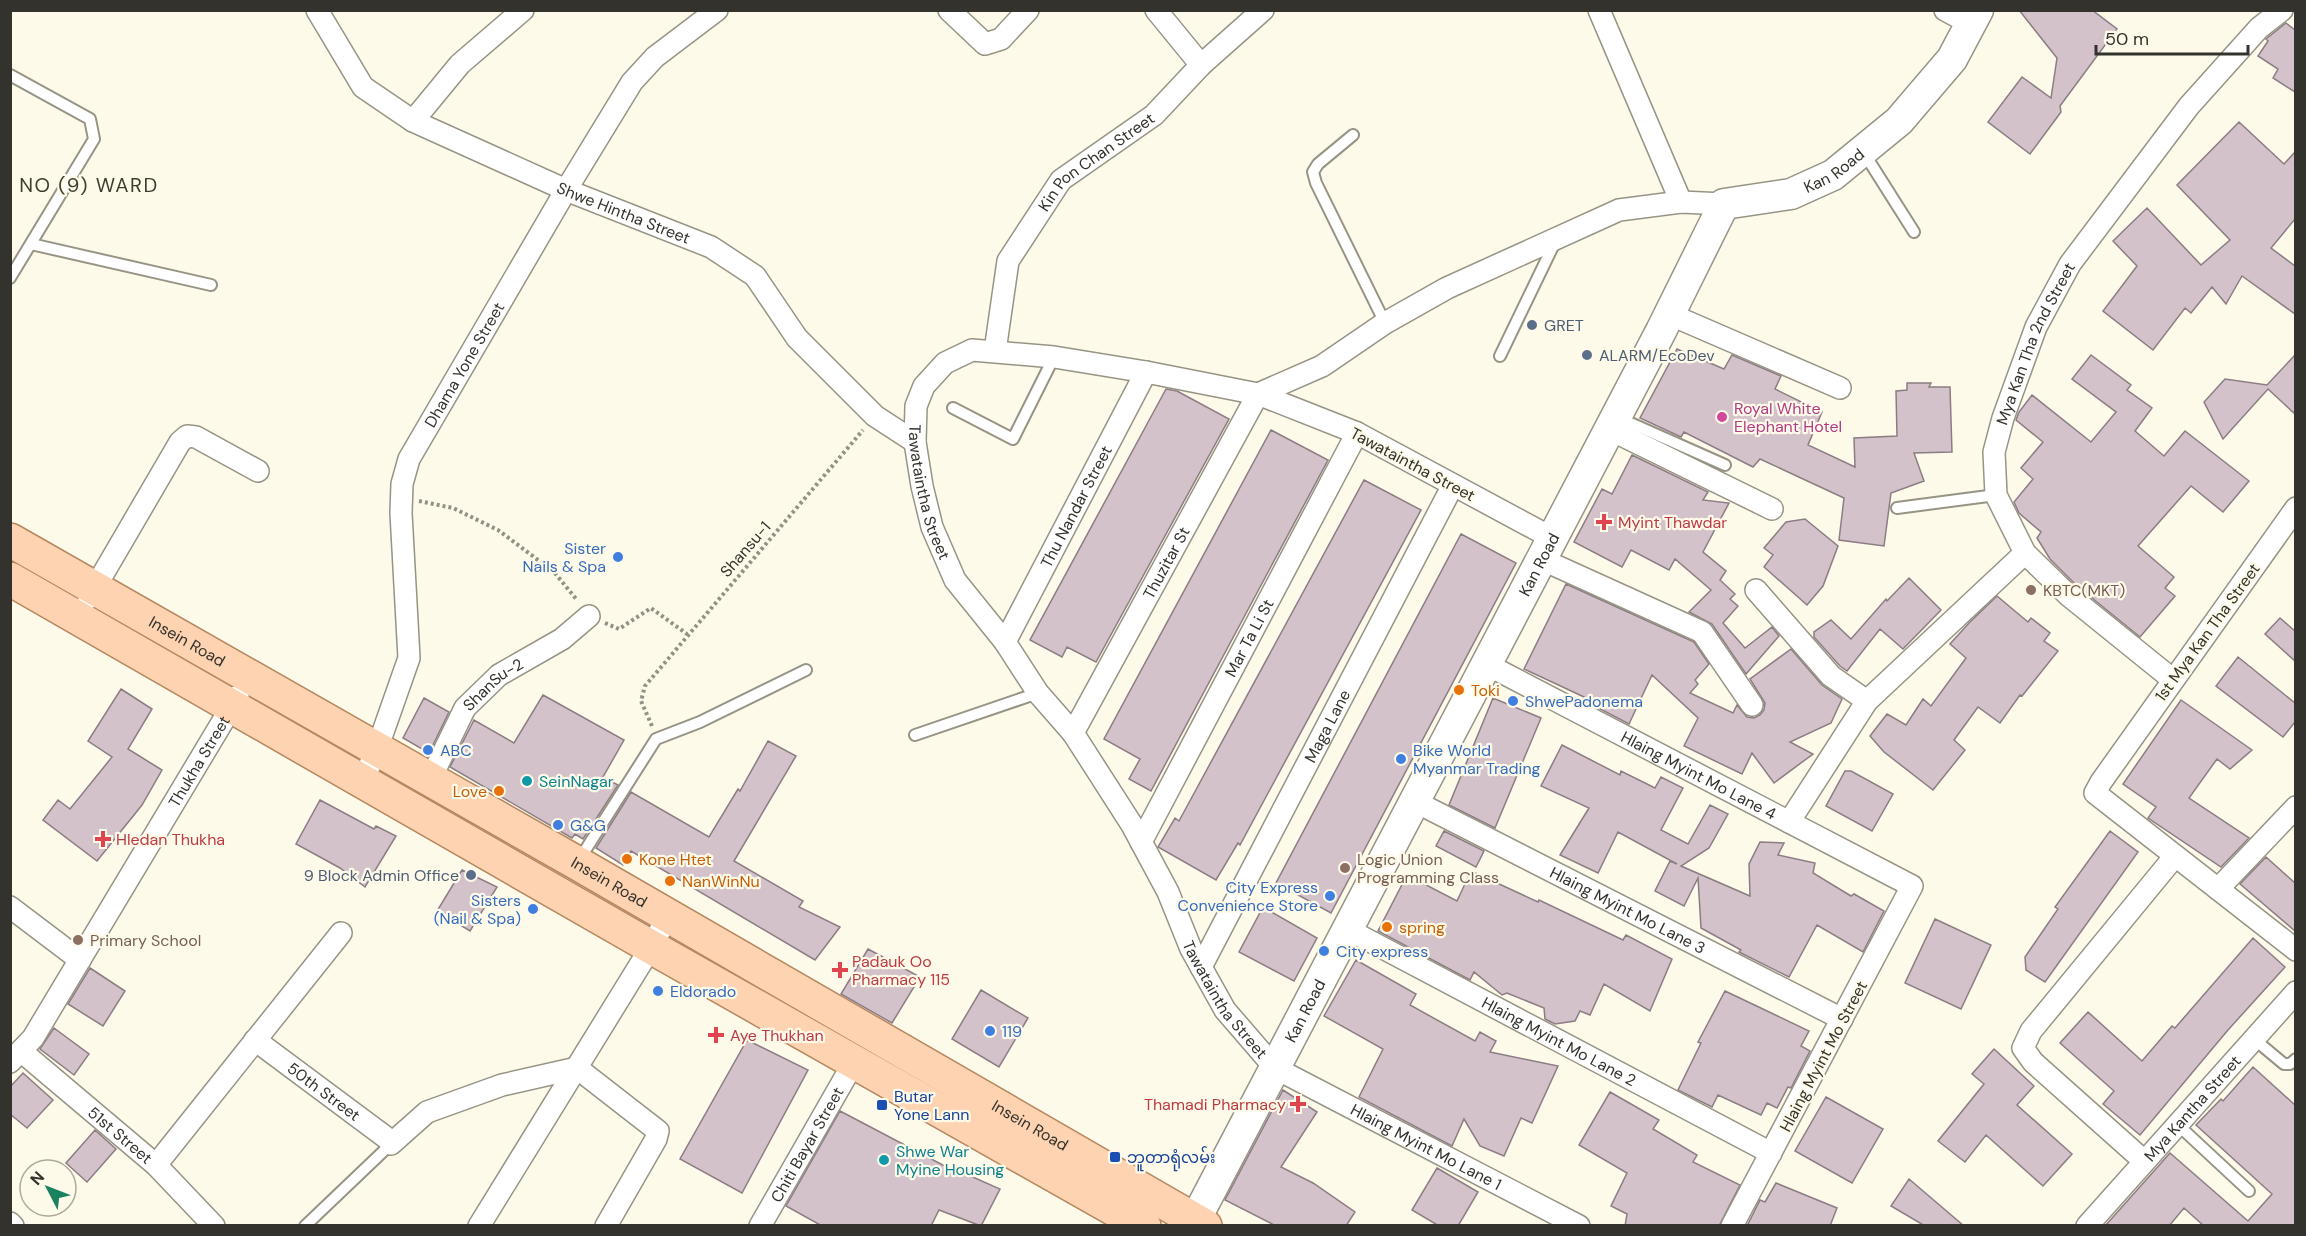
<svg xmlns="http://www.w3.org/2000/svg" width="2306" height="1236" viewBox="0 0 2306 1236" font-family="'DM Sans','Noto Sans Myanmar',sans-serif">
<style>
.building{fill:#d3c2ca;stroke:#8c7c84;stroke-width:1.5}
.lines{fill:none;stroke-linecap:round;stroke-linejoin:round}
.service-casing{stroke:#979485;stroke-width:14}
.minor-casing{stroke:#979485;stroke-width:24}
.secondary-casing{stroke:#979485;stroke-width:33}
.primary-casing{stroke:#b58861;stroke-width:36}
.path{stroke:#939186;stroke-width:4;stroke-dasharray:3 3;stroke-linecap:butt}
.service{stroke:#fff;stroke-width:10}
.minor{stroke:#fff;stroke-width:21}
.secondary{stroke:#fff;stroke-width:30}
.primary{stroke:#fdd3b1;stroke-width:33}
.service-dot{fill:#5c6f8a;stroke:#fdfae9;stroke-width:2}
.hotel-dot{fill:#d1479c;stroke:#fdfae9;stroke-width:2}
.health-dot{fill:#e0444e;stroke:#fdfae9;stroke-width:2}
.shop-dot{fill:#3f7fe0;stroke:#fdfae9;stroke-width:2}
.education-dot{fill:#8d6e63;stroke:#fdfae9;stroke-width:2}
.food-dot{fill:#e8710a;stroke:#fdfae9;stroke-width:2}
.culture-dot{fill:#0f9aa8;stroke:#fdfae9;stroke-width:2}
.transit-dot{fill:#1a4fb4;stroke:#fdfae9;stroke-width:2}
.labels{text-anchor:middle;stroke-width:4.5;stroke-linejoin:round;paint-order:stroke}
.street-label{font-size:16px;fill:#33322c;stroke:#fdfae9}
.service-label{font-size:16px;fill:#4e5e75;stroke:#fdfae9;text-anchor:start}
.hotel-label{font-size:16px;fill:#b23c85;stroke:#fdfae9;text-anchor:start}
.health-label{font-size:16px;fill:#be3a42;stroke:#fdfae9;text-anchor:start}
.shop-label{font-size:16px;fill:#366cbe;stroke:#fdfae9;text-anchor:start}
.education-label{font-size:16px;fill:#785e54;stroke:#fdfae9;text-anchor:start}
.food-label{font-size:16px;fill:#c56008;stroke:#fdfae9;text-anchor:start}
.culture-label{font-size:16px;fill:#0d838f;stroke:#fdfae9;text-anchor:start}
.transit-label{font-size:16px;fill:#164399;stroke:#fdfae9;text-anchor:start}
.quarter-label{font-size:20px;letter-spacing:1.5px;fill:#3f3d2f;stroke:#fdfae9}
</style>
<rect width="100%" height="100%" fill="#fdfae9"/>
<!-- building -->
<path class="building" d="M2019,10H2092L2117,29L2060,106L2061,112L2030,154L1988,122L2022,77L2051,98L2057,58Z
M2286,23L2295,30V92L2273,78L2278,69L2258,56L2268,41L2266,39Z
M2239,122L2284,164L2295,152V219L2271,248L2295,266V314L2242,276L2226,304L2212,287L2191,313L2185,308L2153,350L2103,311L2137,266L2113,241L2147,208L2201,265L2230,240L2177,185Z
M1677,349L1724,369L1732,355L1781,376L1775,389L1822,412L1808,445L1855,467L1854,438L1897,436L1896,391L1907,390V383H1931L1929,387H1950L1952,452L1914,453L1924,481L1891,493L1884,546L1839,540L1844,498L1760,459L1753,467L1684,432L1681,437L1640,418Z
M2091,355L2131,385L2127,390L2152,408L2135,431L2164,456L2185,431L2249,481L2223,512L2191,486L2138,546L2174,577L2165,588L2175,596L2140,637L2076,585L2050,559L2037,538L2041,532L2019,513L2014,502L2033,479L2021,468L2043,442L2016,420L2019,412L2032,395L2091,442L2116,412L2072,379Z
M2295,355V414L2268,389L2223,439L2204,402L2225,379L2267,385Z
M1166,389L1177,391L1229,419L1096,662L1067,647L1062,657L1030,640Z
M1271,430L1328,460L1151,791L1129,779L1140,759L1104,739Z
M1632,455L1708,492L1703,500L1729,503L1703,552L1726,571L1720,580L1735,594L1730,599L1738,606L1723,623L1745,648L1772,627L1779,636L1746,674L1712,624L1689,612L1711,590L1675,559L1669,570L1631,550L1622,567L1574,542L1602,489L1612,494Z
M1364,480L1421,510L1240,845L1238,843L1216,880L1158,847L1175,818L1179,821Z
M1805,519L1838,546L1823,586L1807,605L1764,567L1773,555L1764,548L1786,522Z
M1461,534L1516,563L1331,913L1276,883Z
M1909,578L1941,610L1903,649L1880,629L1847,671L1840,666L1814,637V632L1831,620L1851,639L1886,599L1887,601Z
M1566,584L1694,642L1709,664L1695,680L1698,684L1690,693L1733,713L1737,705L1747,717L1754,718L1760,715L1764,710L1765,703L1750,679L1791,649L1822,685L1842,699L1831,723L1790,742L1813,754L1774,783L1752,753L1742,774L1684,746L1698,718L1652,675L1629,724L1583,700L1584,697L1524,669Z
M1997,596L2028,622L2031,618L2050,633L2044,641L2058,651L2022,696L2020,695L2000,723L1978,707L1954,740L1965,750L1933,790L1884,752L1870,736L1887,714L1906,725L1923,699L1931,706L1966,658L1950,644L1969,623Z
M2280,618L2295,631V661L2265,634Z
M2238,657L2295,703V722L2283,737L2216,686Z
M121,689L152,709L128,749L162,770L142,805L97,861L43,820L58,800L70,809L112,757L88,741Z
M543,695L624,740L603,777L618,785L583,839L575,834L572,838L450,767L474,720L514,743Z
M424,698L449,712L429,753L403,738Z
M1493,698L1541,718L1495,828L1449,805Z
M2181,700L2252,750L2230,769L2217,759L2189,798L2249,838L2221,867L2148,818L2156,807L2123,784Z
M768,741L796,756L734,861L803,901L799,907L840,927L815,960L631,851L623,865L596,848L631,792L709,837L738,789L740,791Z
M1562,745L1620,775L1621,771L1655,788L1661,777L1683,788L1661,830L1688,844L1710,805L1728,814L1709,848L1681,866L1750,896L1749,864L1760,842L1784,843L1778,855L1815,863L1813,873L1851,896L1854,894L1884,911L1863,952L1817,925L1789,977L1739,952L1741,950L1701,928L1698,878L1684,906L1655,891L1670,861L1677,864L1618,832L1598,873L1560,855L1589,808L1541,786Z
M1845,771H1851L1893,794L1872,831L1826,806Z
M320,800L374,829L376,826L396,836L365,887L340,868L296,844Z
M1444,831L1484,851L1476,867L1436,846Z
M2110,831L2138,852L2045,982L2026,970L2025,957L2058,909L2055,907Z
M2266,857L2295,883V931L2240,884Z
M462,870L497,887L470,931L437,911Z
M1471,871L1538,902L1539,900L1623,940L1626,935L1672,959L1650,1011L1604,984L1590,1015L1580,1011L1575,1021L1555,1024L1545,1019L1544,1008L1507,993L1502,995L1474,972L1470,980L1378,931L1407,875L1457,901Z
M1263,907L1317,938L1294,981L1239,952Z
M1935,919L1991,945L1961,1009L1905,983Z
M2253,938L2285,967L2228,1030L2140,1135L2103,1104L2114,1091L2060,1043L2088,1012L2142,1061L2172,1026L2175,1028Z
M868,949L920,977L892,1023L841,994Z
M1356,960L1416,994L1410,1005L1475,1041L1480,1032L1496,1041L1490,1052L1558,1066L1532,1123L1521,1118L1504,1156L1480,1146L1464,1119L1452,1146L1359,1097L1383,1049L1324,1016Z
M90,968L125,991L103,1026L68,1004Z
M981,990L1028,1018L999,1067L952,1039Z
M1725,991L1809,1031L1801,1046L1810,1051L1791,1088L1788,1087L1777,1108L1767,1103L1761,1115L1718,1095L1712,1107L1678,1090L1701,1043L1698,1042Z
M54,1028L89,1054L74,1075L40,1049Z
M747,1040L808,1070L742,1193L680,1159Z
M1994,1049L2034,1086L2017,1105L2072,1154L2043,1186L1986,1135L1965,1162L1938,1141L1984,1084L1972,1074Z
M2253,1067L2295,1105V1226H2204L2184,1208L2169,1226H2105L2170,1153L2248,1221L2272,1194L2196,1125L2221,1099L2223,1101Z
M23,1073L53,1100L27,1128L10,1114V1087Z
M1283,1090L1317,1112L1281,1167L1313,1183L1355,1212L1346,1226H1276L1225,1200Z
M1610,1092L1659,1120L1653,1129L1697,1155L1693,1162L1740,1185L1719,1226H1625L1627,1214L1611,1206L1627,1173L1579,1145Z
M1826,1097L1883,1129L1852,1183L1795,1151Z
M840,1111L956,1172L957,1170L1000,1189L981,1226L939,1210L931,1226H822L786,1206Z
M95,1130L116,1149L87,1182L66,1163Z
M1437,1168L1478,1192L1458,1226H1439L1412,1210Z
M1909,1179L1964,1226H1925L1891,1206Z
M1776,1183L1837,1208L1830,1226H1747L1760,1200L1765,1202Z"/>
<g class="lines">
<!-- service casing -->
<g class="service-casing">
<path id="service" d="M10,75L90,119L94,139L10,278
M1353,135L1318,164L1313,172L1316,183L1385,323
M1864,153L1914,232
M31,244L211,285
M1500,356L1555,242
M953,408L1013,439L1054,357
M1619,418L1725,465
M1897,508L1996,495
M915,735L1038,693
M579,860L656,739L700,722L806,670
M2254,1039L2284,1064H2290L2296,1059
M2177,1124L2249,1191
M305,1226L391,1144"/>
</g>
<!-- minor casing -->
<g class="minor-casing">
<g id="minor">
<path id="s1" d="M317,10L363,87L413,121L566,190L711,247L755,276L797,338L875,416L915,442"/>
<path d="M949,10L985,44L1001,39L1028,10"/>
<path d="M1156,10L1201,65"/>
<path d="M1599,10L1681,202"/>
<path d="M1945,10L1971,24"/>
<path d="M413,121L460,64L523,10"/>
<path d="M1669,314L1840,388"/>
<path id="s2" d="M995,351L1008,261L1061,180L1154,115L1201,65L1263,10"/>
<path d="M1609,429L1772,509"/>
<path d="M2296,508L2101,782L2095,793L2296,950"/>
<path id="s3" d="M1552,538L1357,433L1258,394L1146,372L1054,357L972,350L945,363L924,386L916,406L915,442L922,486L932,527L955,580L1005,642L1038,693L1073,733L1132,825L1168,892L1191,949L1225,1010L1275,1068L1579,1226"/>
<path d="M1541,559L1702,632L1752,705"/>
<path d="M1756,590L1831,676L1867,701"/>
<path d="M89,598L180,442L187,436L196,437L258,471"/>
<path id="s4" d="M1005,642L1146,372"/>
<path id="s5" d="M1486,664L1912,886L1732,1226"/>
<path id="s6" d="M2172,679L2068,595L2025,553L1996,495L1994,452L2003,418L2036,327L2070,264L2189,106L2259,28L2282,10"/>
<path id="s7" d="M1073,733L1258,394L1322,366L1385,323L1447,288L1619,210L1681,202L1724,204"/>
<path id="s8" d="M363,780L377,749L409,658L401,513L402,484L409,459L566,190L632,82L655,57L717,10"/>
<path id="s9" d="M430,780L465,708L499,675L562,639L589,616"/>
<path id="s10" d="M1414,801L1842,1019"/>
<path d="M1789,822L1867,701L2025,553"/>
<path id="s11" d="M1141,842L1357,433"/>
<path d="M2218,889L2296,807"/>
<path d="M10,907L80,960"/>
<path id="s12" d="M1347,929L1771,1153"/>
<path id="s13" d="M1201,967L1453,485"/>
<path id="s14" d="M255,1040L388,1139L391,1144L427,1112L502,1085L577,1068L658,1131L656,1139L606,1226"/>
<path id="s15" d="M21,1051L156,1165L214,1226"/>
<path id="s16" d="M10,1062L33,1038L238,696"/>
<path d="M2144,1161L2033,1062L2023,1048L2031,1031L2175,856"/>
<path d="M156,1165L341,933"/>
<path d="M10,1223L13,1226"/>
<path d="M479,1226L651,947L668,916"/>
<path id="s17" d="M760,1226L854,1062"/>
<path id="s18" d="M2087,1226L2296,992"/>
</g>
</g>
<!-- secondary casing -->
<g class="secondary-casing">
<g id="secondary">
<path id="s19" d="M1192,1226L1661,331L1724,204L1791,194L1833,175L1899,121L1952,59L1978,10"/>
</g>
</g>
<!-- primary casing -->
<g class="primary-casing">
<g id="primary">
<path id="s20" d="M10,540L577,863L1205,1226"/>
<path d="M10,579L651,947L1144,1226"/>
</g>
</g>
<!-- path -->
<path class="path" d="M419,501L453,508L498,530L554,572L577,600
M605,623L619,629L651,608L687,634
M652,726L641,701L645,686L863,430"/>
<!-- service -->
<use href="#service" class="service"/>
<!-- minor -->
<use href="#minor" class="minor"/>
<!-- secondary -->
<use href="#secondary" class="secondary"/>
<!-- primary -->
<use href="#primary" class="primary"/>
</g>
<!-- markers -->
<g class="service-dot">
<circle cx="1532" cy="325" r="6"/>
<circle cx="1587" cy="355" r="6"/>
<circle cx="471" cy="875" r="6"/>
</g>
<circle class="hotel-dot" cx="1722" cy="417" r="6"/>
<g class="health-dot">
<path d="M1601 513h6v6h6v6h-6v6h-6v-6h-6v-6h6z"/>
<path d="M100 830h6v6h6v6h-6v6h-6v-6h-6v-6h6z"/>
<path d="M837 961h6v6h6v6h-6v6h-6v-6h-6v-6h6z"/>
<path d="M713 1026h6v6h6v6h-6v6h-6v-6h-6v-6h6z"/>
<path d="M1295 1095h6v6h6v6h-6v6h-6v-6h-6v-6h6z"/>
</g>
<g class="shop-dot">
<circle cx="618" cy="557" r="6"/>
<circle cx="1513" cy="701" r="6"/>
<circle cx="428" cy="750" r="6"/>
<circle cx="1401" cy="759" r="6"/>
<circle cx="558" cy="825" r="6"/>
<circle cx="1330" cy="896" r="6"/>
<circle cx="533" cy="909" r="6"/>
<circle cx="1324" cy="951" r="6"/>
<circle cx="658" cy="991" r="6"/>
<circle cx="990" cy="1031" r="6"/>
</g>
<g class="education-dot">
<circle cx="2031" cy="590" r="6"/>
<circle cx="1345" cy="868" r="6"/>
<circle cx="78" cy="940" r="6"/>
</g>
<g class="food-dot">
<circle cx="1459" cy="690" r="6"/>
<circle cx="499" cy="791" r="6"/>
<circle cx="627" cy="859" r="6"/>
<circle cx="670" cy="881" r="6"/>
<circle cx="1387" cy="927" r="6"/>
</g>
<g class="culture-dot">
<circle cx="527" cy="781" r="6"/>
<circle cx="884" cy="1160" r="6"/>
</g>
<g class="transit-dot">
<rect x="876" y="1099" width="12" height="12" rx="3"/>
<rect x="1109" y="1151" width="12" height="12" rx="3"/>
</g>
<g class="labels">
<!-- street labels -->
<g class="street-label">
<text dy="6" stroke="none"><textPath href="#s2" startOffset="226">Kin Pon Chan Street</textPath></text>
<text dy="6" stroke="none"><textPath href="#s19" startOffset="1269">Kan Road</textPath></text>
<text dy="6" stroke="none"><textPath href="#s1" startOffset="380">Shwe Hintha Street</textPath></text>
<text dy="6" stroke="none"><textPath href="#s6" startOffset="418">Mya Kan Tha 2nd Street</textPath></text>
<text dy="6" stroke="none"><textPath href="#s8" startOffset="440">Dhama Yone Street</textPath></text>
<text transform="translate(1413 464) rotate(28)" y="6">Tawataintha Street</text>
<text dy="6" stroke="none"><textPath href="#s3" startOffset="788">Tawataintha Street</textPath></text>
<text dy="6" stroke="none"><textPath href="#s4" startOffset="153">Thu Nandar Street</textPath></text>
<text transform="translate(745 549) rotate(-49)" y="6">Shansu-1</text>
<text dy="6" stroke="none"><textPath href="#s7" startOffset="194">Thuzitar St</textPath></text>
<text dy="6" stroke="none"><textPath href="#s19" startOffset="747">Kan Road</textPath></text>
<text transform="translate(2207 632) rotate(-54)" y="6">1st Mya Kan Tha Street</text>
<text dy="6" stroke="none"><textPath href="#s11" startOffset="231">Mar Ta Li St</textPath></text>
<text dy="6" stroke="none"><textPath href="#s20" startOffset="204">Insein Road</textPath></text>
<text dy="6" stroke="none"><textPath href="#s9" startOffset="117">ShanSu-2</textPath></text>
<text dy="6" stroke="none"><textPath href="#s13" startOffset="272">Maga Lane</textPath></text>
<text dy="6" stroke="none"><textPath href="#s16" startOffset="356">Thukha Street</textPath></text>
<text dy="6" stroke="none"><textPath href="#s5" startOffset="240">Hlaing Myint Mo Lane 4</textPath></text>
<text dy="6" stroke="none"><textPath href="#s20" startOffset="690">Insein Road</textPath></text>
<text dy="6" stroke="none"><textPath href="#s10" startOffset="240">Hlaing Myint Mo Lane 3</textPath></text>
<text dy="6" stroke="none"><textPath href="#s3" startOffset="1382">Tawataintha Street</textPath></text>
<text dy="6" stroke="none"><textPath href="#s19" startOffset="243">Kan Road</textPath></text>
<text dy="6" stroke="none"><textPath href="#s12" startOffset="240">Hlaing Myint Mo Lane 2</textPath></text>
<text transform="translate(1823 1056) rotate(-62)" y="6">Hlaing Myint Mo Street</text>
<text dy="6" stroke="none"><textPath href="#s14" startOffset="86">50th Street</textPath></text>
<text dy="6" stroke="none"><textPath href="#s18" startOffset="158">Mya Kantha Street</textPath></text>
<text dy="6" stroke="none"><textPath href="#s20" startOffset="1176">Insein Road</textPath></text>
<text dy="6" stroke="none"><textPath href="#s15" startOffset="130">51st Street</textPath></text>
<text dy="6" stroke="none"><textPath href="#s17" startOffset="94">Chiti Bayar Street</textPath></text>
<text dy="6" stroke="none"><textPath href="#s3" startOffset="1638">Hlaing Myint Mo Lane 1</textPath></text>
</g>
<!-- service labels -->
<g class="service-label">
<text x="1544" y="331">GRET</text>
<text x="1599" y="361">ALARM/EcoDev</text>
<text x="459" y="881" text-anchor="end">9 Block Admin Office</text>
</g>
<!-- hotel labels -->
<g class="hotel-label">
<text x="1734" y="414">Royal White<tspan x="1734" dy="18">Elephant Hotel</tspan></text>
</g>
<!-- health labels -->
<g class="health-label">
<text x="1618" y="528">Myint Thawdar</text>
<text x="116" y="845">Hledan Thukha</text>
<text x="852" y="967">Padauk Oo<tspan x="852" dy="18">Pharmacy 115</tspan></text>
<text x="730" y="1041">Aye Thukhan</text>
<text x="1286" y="1110" text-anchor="end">Thamadi Pharmacy</text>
</g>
<!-- shop labels -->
<g class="shop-label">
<text x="606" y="554" text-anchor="end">Sister<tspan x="606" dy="18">Nails &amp; Spa</tspan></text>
<text x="1525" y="707">ShwePadonema</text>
<text x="440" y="756">ABC</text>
<text x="1413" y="756">Bike World<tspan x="1413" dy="18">Myanmar Trading</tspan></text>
<text x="570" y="831">G&amp;G</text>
<text x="1318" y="893" text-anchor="end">City Express<tspan x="1318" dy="18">Convenience Store</tspan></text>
<text x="521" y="906" text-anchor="end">Sisters<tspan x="521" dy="18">(Nail &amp; Spa)</tspan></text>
<text x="1336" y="957">City express</text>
<text x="670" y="997">Eldorado</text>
<text x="1002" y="1037">119</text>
</g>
<!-- education labels -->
<g class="education-label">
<text x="2043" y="596">KBTC(MKT)</text>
<text x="1357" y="865">Logic Union<tspan x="1357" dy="18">Programming Class</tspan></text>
<text x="90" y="946">Primary School</text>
</g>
<!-- food labels -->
<g class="food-label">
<text x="1471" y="696">Toki</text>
<text x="487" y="797" text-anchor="end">Love</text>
<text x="639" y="865">Kone Htet</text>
<text x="682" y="887">NanWinNu</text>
<text x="1399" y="933">spring</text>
</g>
<!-- culture labels -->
<g class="culture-label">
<text x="539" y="787">SeinNagar</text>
<text x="896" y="1157">Shwe War<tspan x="896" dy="18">Myine Housing</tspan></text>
</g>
<!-- transit labels -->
<g class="transit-label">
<text x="894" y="1102">Butar<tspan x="894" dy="18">Yone Lann</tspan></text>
<text x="1127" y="1163">ဘူတာရုံလမ်း</text>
</g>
<!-- quarter labels -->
<g class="quarter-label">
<text x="89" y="192">NO (9) WARD</text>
</g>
</g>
<!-- border -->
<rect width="2306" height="1236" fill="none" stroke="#33322c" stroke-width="24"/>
<!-- north arrow -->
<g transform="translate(48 1188) rotate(312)"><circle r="28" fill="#fdfae9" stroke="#acaa9d" stroke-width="1.5"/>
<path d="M0-4.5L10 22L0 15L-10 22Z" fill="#1a825e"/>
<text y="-9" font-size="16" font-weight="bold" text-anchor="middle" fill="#33322c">N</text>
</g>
<!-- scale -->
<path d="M2096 45v9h152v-9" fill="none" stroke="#33322c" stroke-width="3"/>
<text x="2105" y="45" font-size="18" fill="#33322c" stroke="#fdfae9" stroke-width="4.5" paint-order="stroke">50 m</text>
</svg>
